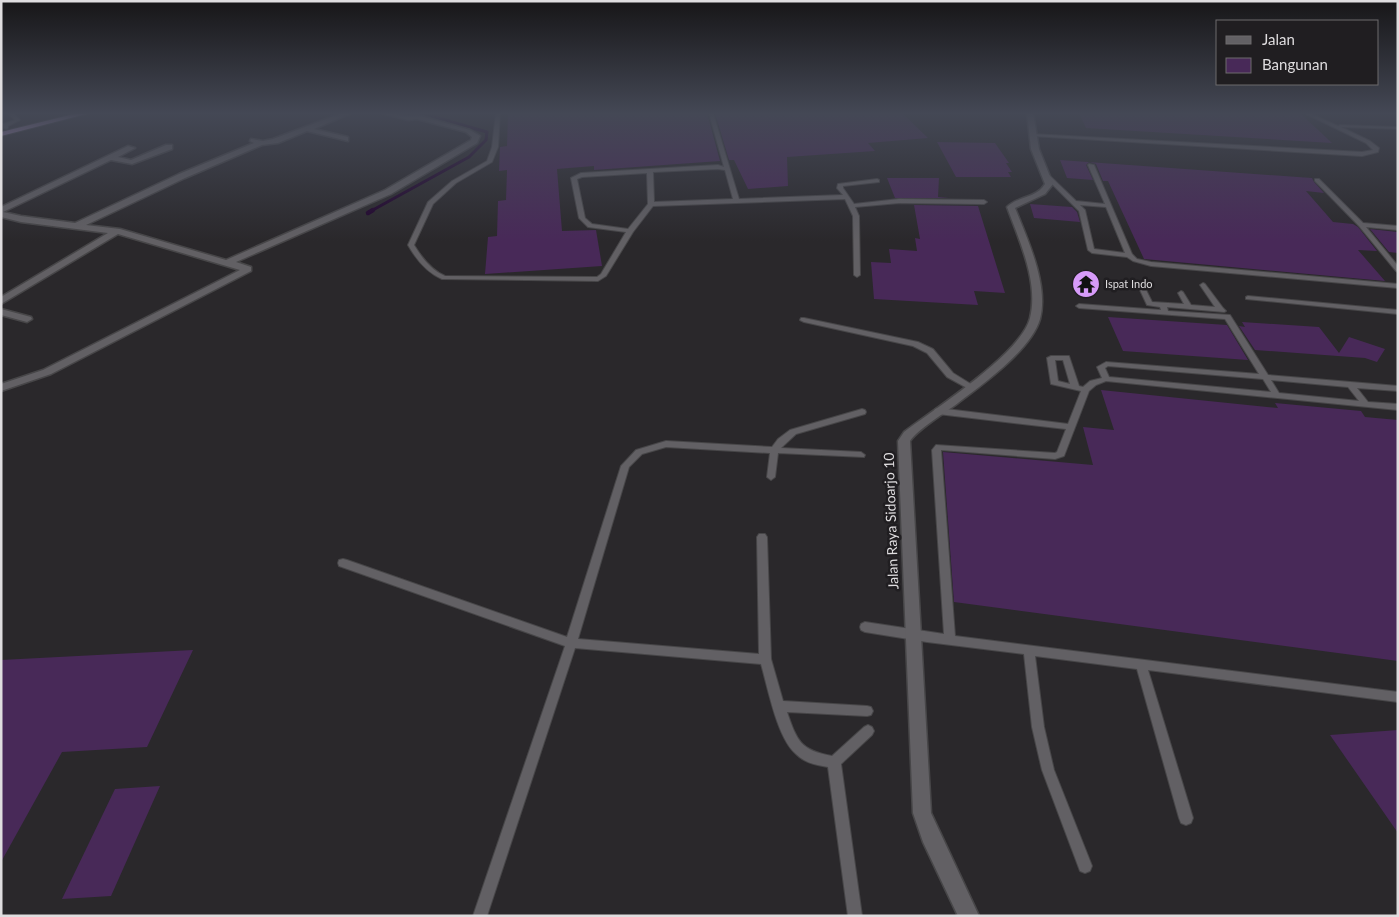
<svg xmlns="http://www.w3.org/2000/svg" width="1399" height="917" viewBox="0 0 1399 917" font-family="Lato,sans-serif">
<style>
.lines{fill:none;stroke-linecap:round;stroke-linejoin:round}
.stream-far1{stroke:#1f012c;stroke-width:3}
.stream{stroke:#1f012c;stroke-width:4.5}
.building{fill:#482958}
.service-casing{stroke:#474648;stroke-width:2}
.minor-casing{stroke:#474648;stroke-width:3}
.tertiary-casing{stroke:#474648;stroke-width:3}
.trunk-casing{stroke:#474648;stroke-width:2}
.service{fill:#626064;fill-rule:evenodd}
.minor{fill:#626064;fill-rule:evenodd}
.tertiary{fill:#626064;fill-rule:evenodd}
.trunk{fill:#bc97d2;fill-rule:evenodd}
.labels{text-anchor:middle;stroke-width:5;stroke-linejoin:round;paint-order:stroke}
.far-poi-label{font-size:11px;fill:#dfdddf;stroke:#201e21;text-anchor:start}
.street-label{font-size:14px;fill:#dfdddf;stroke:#201e21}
</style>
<rect width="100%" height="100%" fill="#2a282b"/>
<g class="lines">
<!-- stream-far1 -->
<path class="stream-far1" d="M371,211L469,157L486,140L487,132L421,113"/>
<!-- stream -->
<path class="stream" d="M368,213L373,210"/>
</g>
<!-- building -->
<path class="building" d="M508,113H707L720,161L594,170V166L557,169L562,231L596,230L602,266L485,274L488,237L497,236L498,201L506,200L507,170L499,171L500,147L507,146Z
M715,113H902L928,138L868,143L875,151L787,157L788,186L748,189L734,160H729Z
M1079,113H1300L1332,143L1086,128Z
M937,142L995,143L1009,163H1006L1012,172H1008L1011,177H956Z
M1060,160L1312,178L1314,182L1324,193L1306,191L1333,222L1353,224L1358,227L1377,251L1358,250L1385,281L1144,259L1108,181H1103L1096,164L1089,162L1086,165L1093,180L1067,178Z
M887,178H939L938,197L949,198H895Z
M1030,204L1072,207L1077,212L1080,222L1034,218Z
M914,205L978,206L1005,293L974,291L978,305L874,299L871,262L891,263L889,249L917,251L915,238L920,239Z
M1370,229L1398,232V253L1389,252Z
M1108,317L1227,325L1248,360L1123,351Z
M1242,322L1319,327L1339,353L1349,337L1385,349L1377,362L1365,358L1255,350L1239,326L1245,327Z
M1101,390L1278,408L1275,403L1361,411L1365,417L1398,420V661L954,602L943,452L1093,465L1083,427L1114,430Z
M193,650L147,747L62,752L1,862V660Z
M1398,730V833L1330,735Z
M160,786L111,896L62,899L115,789Z"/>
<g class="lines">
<!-- service casing -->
<g class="service-casing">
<path id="service" d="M8,113H13L20,120L8,126V128L6,129L4,128L3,124L15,120Z
M496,113H500L498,147L492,162L456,183L433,204L414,245C422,258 431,270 445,276L597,277L601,274L626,232L588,227L579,218L571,178L581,173L718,165L724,167L709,113H713L739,199L843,195L837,188L838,184L877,179L879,180V182L843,186V188L854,204L899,199L984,200L987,202L984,204L899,203L855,207L859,216L860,275L857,277L854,275L853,216L845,199L653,206L633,232L606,276L598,281L442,279C426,272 416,259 408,245L428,202L452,181L487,161L492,147ZM718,169L725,170L733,199L654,202L653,172ZM647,173L648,204L628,229L592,224L585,218L577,179L582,177Z
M1304,113H1309L1338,126L1340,125L1398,127V129L1341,127L1370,141L1379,148L1378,152L1362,156L1032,136L1030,135L1032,134L1362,152L1373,150L1366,143Z
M1089,164L1094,165L1132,254L1137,259L1151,262L1398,284V288L1151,266L1133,261L1127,257L1092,253L1088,250L1079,211L1043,175L1048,174L1076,201L1105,204L1088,165ZM1080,205L1106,207L1125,253L1094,249L1085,210Z
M1315,179H1319L1363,223L1398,226V230L1366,227L1398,266V272L1396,271L1359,226L1315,181Z
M1203,283L1205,284L1223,308L1226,311L1224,312L1167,307L1168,311L1230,315L1268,375L1398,386V391L1357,388L1368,402L1398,404V410L1106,381L1096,385L1089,391L1064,456L1055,459L941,450L955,636L1398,692V702L1148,670L1193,818L1191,823L1186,825L1181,823L1179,818L1137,669L1035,656L1044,727L1054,770L1092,866L1090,871L1085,873L1080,871L1042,770L1032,727L1024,654L927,642L865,632L861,630L860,627L861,624L865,622L944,634L932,450L936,445L1055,453L1057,452L1066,429L938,414L934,411L935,409L938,408L1068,424L1081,391L1051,384L1047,358L1051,356H1069L1079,386L1083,387L1090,381L1102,378L1097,367L1106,362L1259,374L1225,319L1079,308L1076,306L1079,304L1161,310L1160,307L1147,305L1140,290L1143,288L1146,290L1152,302L1184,304L1178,293L1181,291L1183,292L1191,305L1215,307L1200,285ZM1055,360H1063L1070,384L1058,381ZM1108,366L1263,379L1271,392L1109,377L1105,368ZM1271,380L1348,387L1359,401L1279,393Z
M1248,296L1398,310V314L1246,299V297Z
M801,318H804L918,342L933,349L953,373L974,386L970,388H967L947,377L927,353L913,346L804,322L800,320Z
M862,409L865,410L866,412L865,414L796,434L781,448L861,452L865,455L864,457L778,453L775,477L771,480L767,477L770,453L666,447L642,454L629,467L578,639L759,654L757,537L759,534H765L767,537L771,659L783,701L867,706L871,707L873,711L871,715L867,716L787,712C797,741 800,750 832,756L864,727L868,725L872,727L874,731L872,735L841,764L862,916H848L828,767C816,765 805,763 796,754C777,738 768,688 761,664L575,648L487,916H473L565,646L339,566L338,563L339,560L343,559L347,560L567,637L621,466L636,450L666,441L772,447L778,439L790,430Z"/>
</g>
<!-- minor casing -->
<g class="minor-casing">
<path id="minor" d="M342,113H351L314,129L348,137V141L307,131L278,143L262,145L185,178L86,225L120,229L226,260L385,190L471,140L472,137L466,132L417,119L408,120L382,113L408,116L417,115L470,130L480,136L477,143L391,194L236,262L251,267V271L51,374L1,391V384L43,370L240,270L118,234L1,304V297L108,233L21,222L1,217V207L128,146L135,148L118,157L131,160L166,145H172V149L132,164L111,160L3,212L21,216L75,223L179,174L254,143L250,141L251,139L263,141L273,139Z
M1,309L31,317L32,319L27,322L1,315Z"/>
</g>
<!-- tertiary casing -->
<g class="tertiary-casing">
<path id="tertiary" d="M1027,113H1033L1039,149L1053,184L1045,194L1015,208C1027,238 1049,285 1040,319C1031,350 983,384 958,403C945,413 919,428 910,441L931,813L979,916H958L923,842L913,813L898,441L904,432C934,409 1021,354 1030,318C1039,282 1019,240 1007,207C1018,196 1037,198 1045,184L1031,149Z"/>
</g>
<!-- trunk casing -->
<g class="trunk-casing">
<path id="trunk" d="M78,113H90L1,136V132Z"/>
</g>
<!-- service -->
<use href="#service" class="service"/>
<!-- minor -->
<use href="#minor" class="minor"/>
<!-- tertiary -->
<use href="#tertiary" class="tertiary"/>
<!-- trunk -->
<use href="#trunk" class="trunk"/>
</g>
<!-- sky -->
<linearGradient id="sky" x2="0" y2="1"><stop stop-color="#171618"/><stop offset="0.47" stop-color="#444855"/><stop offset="1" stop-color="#444855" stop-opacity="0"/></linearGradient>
<rect width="1399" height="241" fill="url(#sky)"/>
<!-- icons -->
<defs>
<g id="temple-disc" transform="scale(1.4375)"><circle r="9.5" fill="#d79bf9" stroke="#201e21"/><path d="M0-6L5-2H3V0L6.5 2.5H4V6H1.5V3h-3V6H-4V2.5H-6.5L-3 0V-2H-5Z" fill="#111"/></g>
</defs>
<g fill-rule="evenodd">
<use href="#temple-disc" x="1086" y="284"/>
</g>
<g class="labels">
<!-- far-poi labels -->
<g class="far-poi-label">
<text x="1105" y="288">Ispat Indo</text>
</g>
<!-- street labels -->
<g class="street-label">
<text transform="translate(891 521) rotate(-92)" y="5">Jalan Raya Sidoarjo 10</text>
</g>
</g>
<!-- border -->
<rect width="1399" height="917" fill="none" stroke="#dfdddf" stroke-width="5"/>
<!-- legend -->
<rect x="1216" y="20" width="162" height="65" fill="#201e21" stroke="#6c6a6d"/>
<rect x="1226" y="36" width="25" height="8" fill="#626064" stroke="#6c6a6d"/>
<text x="1262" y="45" font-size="15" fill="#dfdddf">Jalan</text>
<rect x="1226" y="58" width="25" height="15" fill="#482958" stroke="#6c6a6d"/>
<text x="1262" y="70" font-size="15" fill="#dfdddf">Bangunan</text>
</svg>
